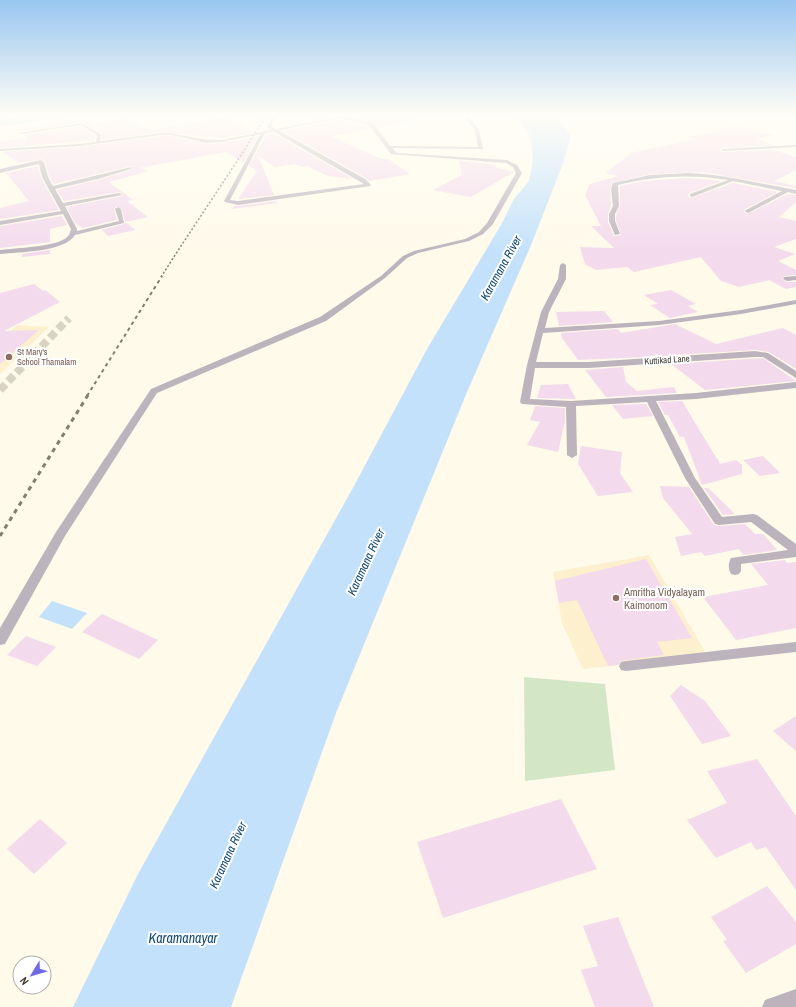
<svg xmlns="http://www.w3.org/2000/svg" width="796" height="1007" viewBox="0 0 796 1007" font-family="'Archivo Narrow',sans-serif">
<style>
.built{fill:#fcf0ce}
.green{fill:#d3e7c7}
.water{fill:#c3e1fb}
.building{fill:#f3daec}
.lines{fill:none;stroke-linecap:round;stroke-linejoin:round}
.minor-tunnel{stroke:#d8d3c4;stroke-width:8;stroke-dasharray:8 4;stroke-linecap:butt}
.minor{fill:#bcb3bd;fill-rule:evenodd}
.tertiary{fill:#bcb3bd;fill-rule:evenodd}
.rail-far2{stroke:#827e72;stroke-width:1.5;stroke-dasharray:2 2;stroke-linecap:butt}
.rail-far1{stroke:#827e72;stroke-width:2;stroke-dasharray:3.5 3.5;stroke-linecap:butt}
.rail{stroke:#827e72;stroke-width:3;stroke-dasharray:4.5 4.5;stroke-linecap:butt}
.education-dot{fill:#8d6e63;stroke:#fff;stroke-width:1.5}
.labels{text-anchor:middle;stroke-width:4;stroke-linejoin:round;paint-order:stroke}
.far-education-label{font-size:9px;fill:#785e54;stroke:#fff;text-anchor:start}
.far-street-label{font-size:9px;fill:#3c382e;stroke:#fff}
.education-label{font-size:11px;fill:#785e54;stroke:#fff;text-anchor:start}
.water-label{font-size:12px;font-style:italic;fill:#0f4871;stroke:#fff}
.near-water-label{font-size:14px;font-style:italic;fill:#0f4871;stroke:#fff}
</style>
<rect width="100%" height="100%" fill="#fffaea"/>
<!-- built -->
<path class="built" d="M17,325L49,327L0,374V340Z
M649,555L707,655L583,669L562,623L553,572Z"/>
<!-- green -->
<path class="green" d="M524,677L605,684L615,770L525,781Z"/>
<!-- water -->
<path class="water" d="M20,114H88L0,127V120L17,117Z
M516,114H553L571,135L564,161L531,245L467,392L336,713L231,1007H73L138,874L354,486L427,349L501,225L514,199L529,181L533,161L531,138Z
M52,601L87,613L72,629L39,617Z"/>
<!-- building -->
<path class="building" d="M303,114H345L315,120Z
M360,114H410L411,122L378,128L373,122L352,117Z
M222,118L257,132L222,138L161,132L102,140V133L82,122L19,131L17,130L69,120L73,122L89,120L95,123L125,119L151,130Z
M339,120L368,126L370,129L331,136L381,159H388L410,174L369,181L366,178L283,131Z
M736,126L774,135L757,139L774,145L723,148L720,149V151L723,152L774,150L796,157V170L774,181L796,186V188L702,172L650,174L612,183L610,189L611,206L608,213V222L614,236L621,235L616,221V214L620,206V186L645,181L686,178L722,181L689,193L688,196L691,198L733,183L778,192L745,209L744,211L747,214L788,194L796,195V202L779,217L796,221V239L774,247L795,254L778,261L796,270V275L784,276L782,279L787,282H796V287L786,289L769,280L739,287L721,281L701,257L634,272L627,267L596,270L585,264L580,247L614,248L591,226H601L585,195L590,184L618,176L606,173L631,153L697,139L689,137Z
M81,127L95,136V140L0,148V142L27,138L24,135Z
M273,133L353,179L328,176L307,166L303,167L295,164L275,167L258,156L274,195L238,199L257,171L249,166L266,135Z
M161,136H172L207,144L222,143L258,136L243,163L226,152L139,168L149,171L109,182L133,200L127,201L148,217L125,222L122,209L117,206L114,209L117,220L83,228L75,223L67,207L122,196L123,195L119,192L64,201L57,190L98,180L131,170L132,166L54,184L49,176L45,162L42,159L19,163L2,152L80,147Z
M459,161L497,165L494,167L514,172L471,197L433,190L462,175Z
M38,166L41,178L59,210L0,219V208L29,201L6,173Z
M276,201L277,203L232,209L234,206H238Z
M62,216L67,225L50,229V242L0,248V226Z
M125,222L136,230L108,236L102,230L124,224Z
M50,250V254L22,257V254Z
M34,284L43,291L45,290L60,302L4,331L39,330L0,364V293Z
M671,290L696,304L688,306L698,312L670,318L650,305L658,304L644,295Z
M604,311L613,322L559,326L556,312Z
M675,324L716,344L783,328L796,335V369L769,352L755,350L660,356L658,354L647,357L578,360L562,338L561,333L618,329L621,333Z
M763,358L796,381L705,390L671,364Z
M623,367L626,382L637,391L674,387L677,393L606,397L585,370Z
M568,384L576,399L537,398L541,385Z
M682,401L717,459H718L720,464L736,460L742,465V474L702,485L684,437H680L668,415H665L658,402Z
M646,404L653,416L623,419L612,405Z
M535,406L565,408V421L558,452L527,445L540,422L530,420Z
M581,446L622,452L620,473L633,492L598,496L578,464Z
M763,456L780,473L760,476L743,460Z
M660,486L689,487L714,525L719,526L745,524L755,534H763L777,550L743,555L739,549L705,556L701,552L681,556L675,537L692,534L663,498Z
M704,488H708L735,514L723,515Z
M646,559L692,638L657,642L664,655L626,660L621,661L618,665L608,666L577,600L559,603L555,581Z
M785,560L787,563L796,562V628L736,640L703,597L768,585L751,564Z
M102,614L158,640L139,659L82,632Z
M26,636L56,647L37,666L7,655Z
M681,685L705,701L731,736L702,744L670,696Z
M796,716V751L773,731Z
M757,759L796,816V890L766,847L756,850L751,842L716,858L687,820L727,803L707,771Z
M561,799L597,869L443,918L417,842Z
M40,819L67,843L34,874L7,849Z
M767,886L796,922V944L746,973L723,941L727,940L711,917Z
M618,917L654,1007H595L581,970L598,966L583,926Z"/>
<g class="lines">
<!-- minor-tunnel -->
<path class="minor-tunnel" d="M0,390L69,318"/>
<!-- minor -->
<path class="minor" d="M276,114H280L271,126L273,127L365,179L371,185L370,186L238,205L225,202L224,201L261,133L263,132L265,133L230,200L238,201L364,184L269,129L267,126Z
M462,114H466L479,130L483,149L392,148L397,153L507,160L517,165L522,173L493,224L483,234L469,241L418,253L407,258L385,278L326,321L157,393L65,536L5,644L0,645V628L56,532L151,389L320,317L381,276L403,256L414,251L465,239L479,232L487,223L516,173L513,167L506,163L391,154L369,125L339,118V116L373,123L390,146L478,147L475,130Z
M82,123L101,134L100,143L96,142L97,135L81,125L21,134L19,133Z
M796,145V147L723,151L721,150L723,149Z
M41,160L44,162L48,177L53,186L131,167V169L98,179L55,189L63,203L119,193L122,195L65,206L77,229V231L119,221L115,209L118,207L121,209L124,223L75,235C65,252 19,252 0,254V250C14,248 58,247 67,237C70,235 70,232 71,229L63,214L0,225V221L61,211L42,177L39,164L0,173V169Z
M688,173C724,174 760,184 796,190V194L788,192L748,213L745,211L746,210L782,191L733,181L692,197L690,196V194L728,180C691,174 654,176 618,185L619,206L615,214V221L620,234L615,235L609,221V214L613,206L611,189L613,183L650,175Z
M563,263L566,265V279L549,312L545,328L659,321L741,310L796,300V304L741,314L659,325L543,333L536,362H589L755,351L768,353L796,371V378L763,357H755L589,368H535L530,399L571,401L696,393L796,382V388L696,399L656,401L695,478L722,517L753,514L757,515L796,544V557L741,564V571L739,574L735,575L731,574C728,569 728,563 731,558L788,550L751,522L719,525L715,524L685,478L647,402L576,406L577,455L572,458L567,455L566,407L522,404L520,402L527,365L541,312L558,279L560,265Z
M796,276V280L787,281L783,279L784,277Z
M796,642V652L626,671L621,670L619,666L621,662L626,661Z
M796,989V1007H762L765,1000Z"/>
<!-- tertiary -->
<path class="tertiary" d="M352,114H359L222,142L207,143L172,135H161L80,146L0,151V149L80,144L161,133C183,133 199,141 222,140Z"/>
<!-- rail-far2 -->
<path class="rail-far2" d="M161,277C196,222 233,169 267,114"/>
<!-- rail-far1 -->
<path class="rail-far1" d="M87,396L162,276"/>
<!-- rail -->
<path class="rail" d="M0,536L88,395"/>
</g>
<!-- sky -->
<linearGradient id="sky" x2="0" y2="1"><stop stop-color="#99c6f0"/><stop offset="0.45" stop-color="#fffdf6"/><stop offset="1" stop-color="#fffdf6" stop-opacity="0"/></linearGradient>
<rect width="796" height="255" fill="url(#sky)"/>
<!-- markers -->
<g class="education-dot">
<circle cx="9" cy="357" r="4"/>
<circle cx="616" cy="598" r="4"/>
</g>
<g class="labels">
<!-- far-education labels -->
<g class="far-education-label">
<text x="17" y="355">St Mary's<tspan x="17" dy="10">School Thamalam</tspan></text>
</g>
<!-- far-street labels -->
<g class="far-street-label">
<text transform="translate(667 360) rotate(-4)" y="3">Kuttikad Lane</text>
</g>
<!-- education labels -->
<g class="education-label">
<text x="624" y="596">Amritha Vidyalayam<tspan x="624" dy="13">Kaimonom</tspan></text>
</g>
<!-- water labels -->
<g class="water-label">
<text transform="translate(501 268) rotate(-61)" y="4">Karamana River</text>
<text transform="translate(366 562) rotate(-65)" y="4">Karamana River</text>
<text transform="translate(228 855) rotate(-65)" y="4">Karamana River</text>
</g>
<!-- near-water labels -->
<g class="near-water-label">
<text x="183" y="943">Karamanayar</text>
</g>
</g>
<!-- north arrow -->
<g transform="translate(32 975) rotate(232)"><circle r="19" fill="#ffffff" stroke="#b1afab"/>
<path d="M0-3L7 15L0 10L-7 15Z" fill="#6d6ae4"/>
<text y="-6" font-size="11" font-weight="bold" text-anchor="middle" fill="#3c382e">N</text>
</g>
</svg>
